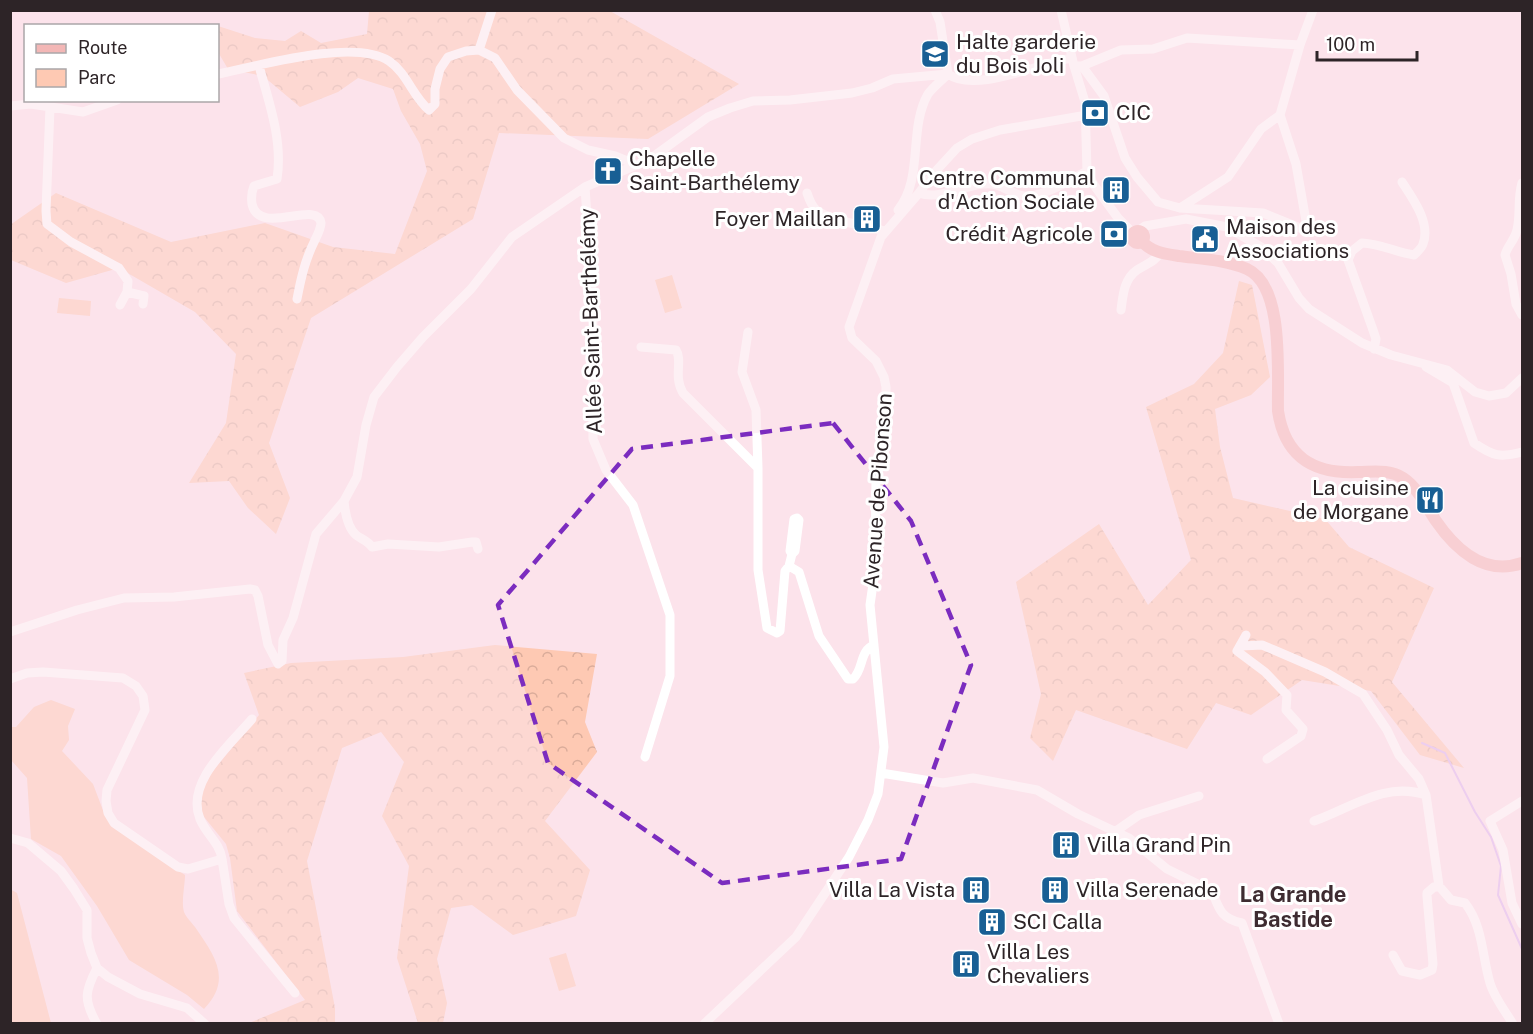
<svg xmlns="http://www.w3.org/2000/svg" width="1533" height="1034" viewBox="0 0 1533 1034" font-family="'Public Sans',sans-serif">
<style>
.green{fill:#fec9b3}
.forest{fill:url(#forest-crowns)}
.lines{fill:none;stroke-linecap:round;stroke-linejoin:round}
.stream{stroke:#dcb3f3;stroke-width:2}
.minor{stroke:#fff;stroke-width:9}
.major{stroke:#f3b7b6;stroke-width:12}
.marked{fill:none;stroke:#7b2cbf;stroke-width:4.5;stroke-dasharray:12 8;stroke-linejoin:round}
.labels{text-anchor:middle;stroke-width:6;stroke-linejoin:round;paint-order:stroke}
.poi-label{font-size:21px;fill:#2d2427;stroke:#fff;text-anchor:start}
.street-label{font-size:21px;fill:#2d2427;stroke:#fff}
.neighbourhood-label{font-size:22px;font-weight:bold;fill:#3e2c31;stroke:#fff}
</style>
<defs>
<pattern id="forest-crowns" width="20" height="18" patternUnits="userSpaceOnUse" patternTransform="scale(1.5)"><rect width="20" height="18" fill="#fec9b3"/><path d="M2 6a3 3 0 1 1 6 0M12 15a3 3 0 1 1 6 0" fill="none" stroke="#daac9a"/></pattern>
</defs>
<rect width="100%" height="100%" fill="#fce3eb"/>
<!-- green -->
<path class="green" d="M672,275L682,308L665,313L655,280Z
M59,298L91,301L90,316L57,313Z
M51,700L75,709L68,726L69,740L62,751L93,784L104,813L113,827L185,875C185,885 181,902 184,912C186,917 192,923 195,927C214,955 233,979 204,1009L187,995L129,960L97,906L61,856L31,839L27,778L11,760L10,727H16L34,707Z
M10,889L17,893L51,1023H11Z
M566,953L576,986L559,991L549,958Z"/>
<!-- forest -->
<path class="forest" d="M369,11H610L739,84L648,139L499,133L473,219L311,318L269,443L290,498L276,534L248,508L229,481L189,483L226,423L236,354L195,312L119,268L66,283L11,260L10,225L56,193L171,242L265,223L333,247L395,254L427,171L420,144L401,111L393,89L358,78L338,92L300,107L263,76L228,69L218,52V26L255,38L285,41L301,31L321,43L367,34Z
M1239,281L1252,285L1270,377L1251,395L1215,409L1220,447L1233,498L1325,519L1349,547L1434,588L1392,682L1464,768L1420,755L1371,691L1302,680L1251,715L1216,703L1187,749L1076,710L1053,761L1030,738L1041,694L1016,582L1099,524L1148,605L1191,560L1146,407L1194,384L1223,353Z
M495,645L597,654L585,722L597,752L545,821L590,870L576,916L513,935L472,905L451,908L437,959L447,1003L443,1023H418L397,958L409,866L382,816L404,762L381,732L342,748L307,861L335,1008V1023H249L305,1000L237,911L230,858L226,844L200,812L202,793L208,777L259,715L244,673L291,663L403,657Z"/>
<g class="lines">
<!-- stream -->
<path class="stream" d="M1422,743L1445,753L1475,812L1491,837L1501,866L1498,895L1522,949"/>
<!-- minor -->
<path class="minor" d="M1061,10L1074,66L1085,102L1087,171L1094,185L1118,218L1133,233
M479,50L492,10
M259,66C269,102 283,141 277,179L254,186C251,193 251,197 252,204C259,237 318,199 321,223C321,228 317,236 315,240C305,260 301,278 297,299
M1074,66H1082L1104,96L1125,158L1137,177L1158,202L1180,208L1263,213L1300,228L1304,227L1306,221L1296,164L1280,115L1300,45L1313,10
M1082,66L1121,50L1153,49L1187,38L1300,45
M218,74C258,66 354,38 389,61C407,73 413,97 429,110L435,104V89L440,69L448,57L466,51L479,50L495,58L517,90L564,138L588,150L615,156L637,165
M10,106L31,104L83,112L117,100
M50,107L46,211L47,224L71,242L119,268L128,281L127,292L120,305
M1522,183C1517,201 1521,213 1517,230C1515,240 1507,246 1505,255L1511,274L1516,304L1522,315
M585,187L593,307V439L606,470L633,505L670,615V676L645,757
M807,193C809,199 811,205 816,210C828,220 869,227 885,231
M919,193C939,200 962,186 983,184C1004,181 1013,199 1032,196C1052,192 1069,180 1087,171
M1180,208L1228,177L1261,129L1280,115
M898,210C924,178 908,129 928,94C933,87 942,80 948,74L940,22L935,10
M1138,231L1145,226L1186,219L1227,227L1261,247L1278,263L1299,298L1309,309L1362,343L1391,355L1447,370L1475,392L1489,396L1506,393L1522,378
M127,292L144,296L143,304
M1121,310C1123,295 1124,279 1137,270C1146,264 1155,262 1161,252
M748,332L742,372L756,410L758,468
M641,347L676,350C683,361 673,376 683,393L758,468V570L767,628L777,633L780,631L785,571L789,566L799,572L819,636L848,679H853C864,669 859,651 874,645
M1374,349L1376,339L1373,330L1348,260L1352,251L1362,243C1381,244 1396,252 1414,255C1417,252 1422,248 1423,244C1431,223 1413,199 1402,182
M1426,367L1453,383L1474,443C1493,456 1500,458 1522,452
M344,501C345,512 347,527 356,535C361,539 368,541 372,547L388,544L439,547L472,542H476L478,549
M789,566L792,554L795,551L799,520L797,518L794,519L790,551L792,554
M10,632L77,610L124,598L174,597L250,589L255,590L258,596L268,645L278,664L282,661L283,640L293,618L316,534L344,501L357,477L366,425L374,397L397,367L423,337L471,289L512,237L585,187L650,159L708,117L730,108L753,101L790,100L852,93L872,88L893,79L948,74C975,94 1039,63 1072,58
M1246,635L1237,651L1265,672L1287,695L1286,710L1303,729L1301,736L1267,759
M1242,646L1262,645L1274,650L1325,672L1363,694L1387,730L1399,755L1419,779L1426,795
M10,679L27,673L43,672L123,678L136,686L143,696L145,710L107,790L106,801L108,813L114,823L178,867L188,869L222,859C220,843 206,834 200,819C185,782 230,745 252,719
M881,773L943,783L973,778L1037,790L1078,814L1129,838L1167,869L1212,891C1219,909 1221,919 1242,923L1279,1024
M1522,801L1490,821L1503,850L1512,903L1522,924
M1314,821C1351,808 1385,781 1426,795L1439,886L1451,900L1465,903C1483,926 1482,956 1490,983C1494,997 1505,1011 1513,1024
M1116,831L1139,815L1199,796
M10,838L28,843L61,871L74,889L87,910V938L91,953L97,968L108,977L140,994L187,1008L205,1024
M222,859L229,904L234,918L295,993
M1393,955L1402,971L1420,975L1432,970L1433,964L1427,896V893L1434,887L1439,886
M97,1024C83,1000 85,991 97,968
M704,1024L796,937L849,857L868,820L878,794L884,747L870,605L875,570L876,478L886,407V387L884,377L876,361L852,338L849,327L881,237L919,193L934,173L957,148L972,139L1000,130L1087,115"/>
<!-- major -->
<path class="major" d="M1132 237a6 6 0 1 1 12 0a6 6 0 1 1-12 0Z
M1142,241C1150,252 1166,254 1179,256C1202,259 1226,260 1247,269C1285,286 1277,375 1278,411C1285,457 1313,474 1358,472C1372,472 1390,469 1403,478C1418,488 1426,506 1436,521C1456,550 1485,576 1522,563"/>
</g>
<!-- marked area -->
<path d="M0 0H1533V1034H0ZM833,423L911,521L971,665L901,859L722,883L548,763L498,605L632,449Z" fill="#fce3eb" fill-opacity=".55" fill-rule="evenodd"/>
<path class="marked" d="M833,423L911,521L971,665L901,859L722,883L548,763L498,605L632,449Z"/>
<!-- icons -->
<defs>
<g id="school-square" transform="scale(1.5)"><rect x="-9" y="-9" width="18" height="18" rx="4" fill="#185f94" stroke="#fff"/><path d="M0-5L7-2L0 1L-7-2ZM-4 1L0 2.5L4 1V4Q0 6-4 4Z" fill="#fff"/></g>
<g id="bank-square" transform="scale(1.5)"><rect x="-9" y="-9" width="18" height="18" rx="4" fill="#185f94" stroke="#fff"/><path d="M-6-4H6V4H-6ZM0-2.3a2.3 2.3 0 1 0 0 4.6a2.3 2.3 0 1 0 0-4.6Z" fill="#fff"/></g>
<g id="church-square" transform="scale(1.5)"><rect x="-9" y="-9" width="18" height="18" rx="4" fill="#185f94" stroke="#fff"/><path d="M-1.2-6h2.4v3.5h3.3v2.4h-3.3V6h-2.4V-.1h-3.3v-2.4h3.3Z" fill="#fff"/></g>
<g id="building-square" transform="scale(1.5)"><rect x="-9" y="-9" width="18" height="18" rx="4" fill="#185f94" stroke="#fff"/><path d="M-4-6H4V6H1V3H-1V6H-4ZM-2.5-4.3h1.7v1.8h-1.7ZM.8-4.3h1.7v1.8H.8ZM-2.5-1h1.7V.8h-1.7ZM.8-1h1.7V.8H.8Z" fill="#fff"/></g>
<g id="civic-square" transform="scale(1.5)"><rect x="-9" y="-9" width="18" height="18" rx="4" fill="#185f94" stroke="#fff"/><path d="M-.6-6.5H3V-4.5H.6V-3L4-1V1h2V6H-6V1h2V-1L-.6-3ZM-1.2 2.5V6h2.4V2.5Z" fill="#fff"/></g>
<g id="restaurant-square" transform="scale(1.5)"><rect x="-9" y="-9" width="18" height="18" rx="4" fill="#185f94" stroke="#fff"/><path d="M-5-6h1v4h1v-4h1v4h1v-4h1v5L-1.5 .5V6h-2V.5L-5-1ZM5-6V6H3V1.5H1.5Q1.5-4 5-6Z" fill="#fff"/></g>
</defs>
<g fill-rule="evenodd">
<use href="#school-square" x="935" y="54"/>
<use href="#bank-square" x="1095" y="113"/>
<use href="#church-square" x="608" y="171"/>
<use href="#building-square" x="1116" y="190"/>
<use href="#building-square" x="867" y="219"/>
<use href="#bank-square" x="1114" y="234"/>
<use href="#civic-square" x="1205" y="239"/>
<use href="#restaurant-square" x="1430" y="500"/>
<use href="#building-square" x="1066" y="845"/>
<use href="#building-square" x="976" y="890"/>
<use href="#building-square" x="1055" y="890"/>
<use href="#building-square" x="992" y="922"/>
<use href="#building-square" x="966" y="964"/>
</g>
<g class="labels">
<!-- poi labels -->
<g class="poi-label">
<text x="956" y="49">Halte garderie<tspan x="956" dy="24">du Bois Joli</tspan></text>
<text x="1116" y="120">CIC</text>
<text x="629" y="166">Chapelle<tspan x="629" dy="24">Saint-Barthélemy</tspan></text>
<text x="1095" y="185" text-anchor="end">Centre Communal<tspan x="1095" dy="24">d'Action Sociale</tspan></text>
<text x="846" y="226" text-anchor="end">Foyer Maillan</text>
<text x="1226" y="234">Maison des<tspan x="1226" dy="24">Associations</tspan></text>
<text x="1093" y="241" text-anchor="end">Crédit Agricole</text>
<text x="1409" y="495" text-anchor="end">La cuisine<tspan x="1409" dy="24">de Morgane</tspan></text>
<text x="1087" y="852">Villa Grand Pin</text>
<text x="955" y="897" text-anchor="end">Villa La Vista</text>
<text x="1076" y="897">Villa Serenade</text>
<text x="1013" y="929">SCI Calla</text>
<text x="987" y="959">Villa Les<tspan x="987" dy="24">Chevaliers</tspan></text>
</g>
<!-- street labels -->
<g class="street-label">
<text transform="translate(591 321) rotate(-92)" y="7">Allée Saint-Barthélémy</text>
<text transform="translate(878 491) rotate(-86)" y="7">Avenue de Pibonson</text>
</g>
<!-- neighbourhood labels -->
<g class="neighbourhood-label">
<text x="1293" y="902">La Grande<tspan x="1293" dy="25">Bastide</tspan></text>
</g>
</g>
<!-- border -->
<rect width="1533" height="1034" fill="none" stroke="#2d2427" stroke-width="24"/>
<!-- legend -->
<rect x="24" y="24" width="195" height="78" fill="#ffffff" stroke="#aba7a9" stroke-width="1.5"/>
<rect x="36" y="44" width="30" height="9" fill="#f3b7b6" stroke="#aba7a9" stroke-width="1.5"/>
<text x="78" y="54" font-size="18" fill="#2d2427">Route</text>
<rect x="36" y="69" width="30" height="18" fill="#fec9b3" stroke="#aba7a9" stroke-width="1.5"/>
<text x="78" y="84" font-size="18" fill="#2d2427">Parc</text>
<!-- scale -->
<path d="M1317 51v9h100v-9" fill="none" stroke="#2d2427" stroke-width="3"/>
<text x="1326" y="51" font-size="18" fill="#2d2427" stroke="#ffffff" stroke-width="4.5" paint-order="stroke">100 m</text>
</svg>
